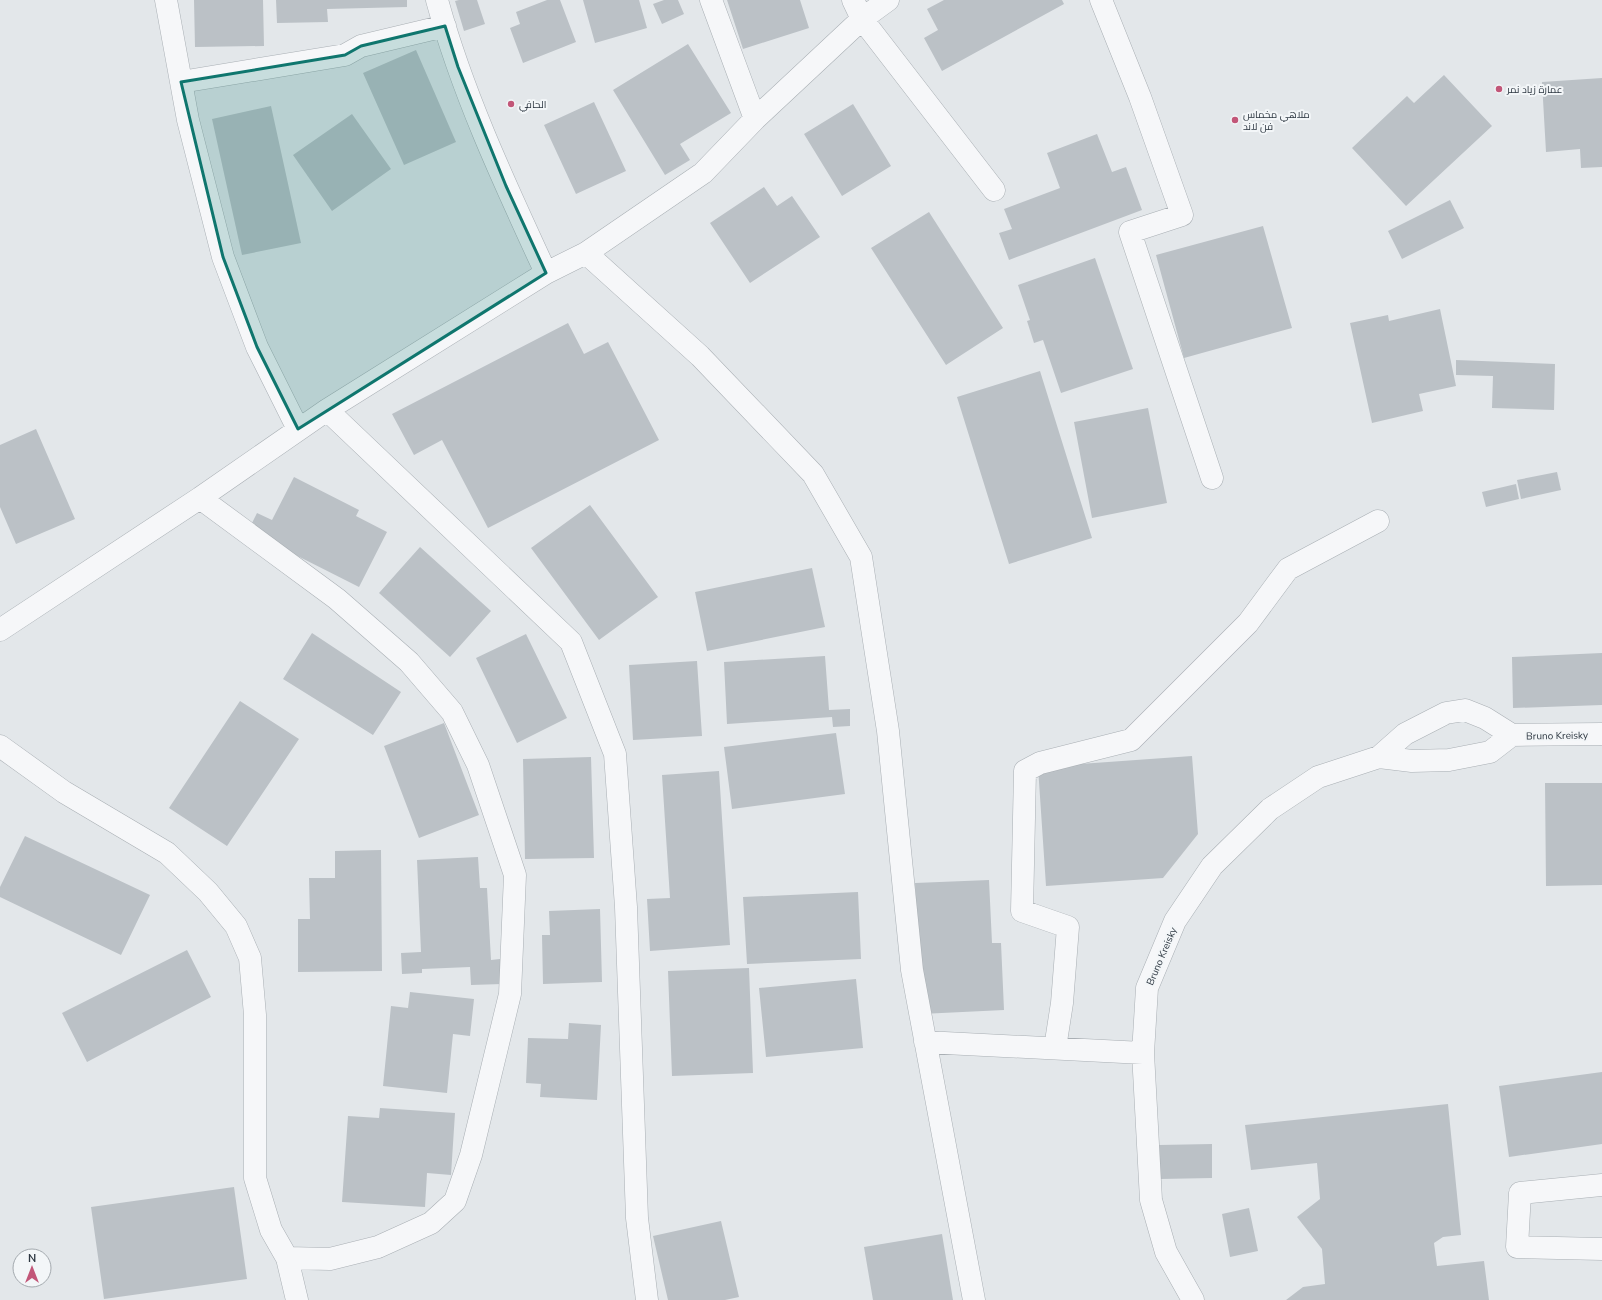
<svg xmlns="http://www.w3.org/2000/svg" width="1602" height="1300" viewBox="0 0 1602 1300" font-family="'Nunito Sans',Cairo,sans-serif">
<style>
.building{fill:#bbc1c6}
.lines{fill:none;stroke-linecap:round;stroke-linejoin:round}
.minor-casing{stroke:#a9afb4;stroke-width:23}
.minor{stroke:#f6f7f9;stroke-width:22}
.marked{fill:#0f766e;fill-opacity:0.2;stroke:#0f766e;stroke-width:3;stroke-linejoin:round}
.poi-dot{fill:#c25678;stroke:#f3f6f8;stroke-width:1.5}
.labels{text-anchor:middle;stroke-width:4;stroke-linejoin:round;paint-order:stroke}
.poi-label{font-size:10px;fill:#2d3741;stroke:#f3f6f8;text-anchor:start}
.street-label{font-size:10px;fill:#2d3741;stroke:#f3f6f8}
</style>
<rect width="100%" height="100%" fill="#e3e7ea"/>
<!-- building -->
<path class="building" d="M194,0H263L264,46L195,47Z
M276,0H407V7L327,9L328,22L277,23Z
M459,0H477L485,24L464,31L455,1Z
M547,0H560L576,42L523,63L510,28L520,24L516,12Z
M583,0H639L647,28L595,43Z
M664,0H678L684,14L662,24L653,4Z
M727,0H800L809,28L743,49Z
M944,0H1062L1064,4L942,71L924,38L938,30L927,9Z
M688,44L731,113L680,144L690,160L665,175L613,90Z
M416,50L456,142L404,165L363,73Z
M1444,75L1492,126L1406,206L1352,148L1407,96L1414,103Z
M1602,78V167L1581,168L1580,149L1546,152L1542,82Z
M594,102L626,171L576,194L544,125Z
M853,104L891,166L842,196L804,134Z
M271,106L301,243L242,255L212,119Z
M352,114L391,169L332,211L293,155Z
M1097,134L1112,172L1126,167L1142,210L1009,260L999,233L1012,229L1004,209L1060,188L1047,153Z
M764,187L777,206L792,196L820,237L750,283L710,223Z
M1450,200L1464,228L1402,259L1388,231Z
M929,212L1003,328L946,365L871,248Z
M1263,226L1292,328L1184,358L1156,255Z
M1095,258L1133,369L1061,393L1043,340L1034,343L1027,321L1030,320L1018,285Z
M1440,309L1456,386L1419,394L1423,411L1372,423L1350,323L1388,315L1389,321Z
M568,323L584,354L608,342L659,440L488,528L442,440L414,455L392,414Z
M1456,360L1555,364L1554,410L1492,408L1493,376L1456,375Z
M1040,371L1092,538L1009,564L957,397Z
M1148,408L1167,503L1092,518L1074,422Z
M36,429L75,519L16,544L0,507V445Z
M1557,472L1561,490L1521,499L1517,480Z
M294,477L359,510L356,516L387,532L359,587L248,531L257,513L272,520Z
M1516,484L1519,499L1486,507L1482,492Z
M590,505L658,597L599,640L531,548Z
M420,547L491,611L450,657L379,593Z
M812,568L825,627L707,651L695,592Z
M312,633L401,692L373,735L283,679Z
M526,634L567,718L517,743L476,658Z
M1602,653V705L1513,708L1512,657Z
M825,656L829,710L850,709V726L833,727L832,717L727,724L724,662Z
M697,661L702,736L633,740L629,665Z
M240,701L299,739L227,846L169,808Z
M444,723L479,815L419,838L384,746Z
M836,733L845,794L732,809L724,747Z
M1192,756L1198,834L1163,878L1046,886L1038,767Z
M591,757L594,858L525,859L523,759Z
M719,771L730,945L650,951L647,899L670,898L662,775Z
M1545,783H1602V885L1546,886Z
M25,836L150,895L121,955L0,897V887Z
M381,850L382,971L298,972V919H310L309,878H335V851Z
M478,857L480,888H487L491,960L500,959L502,984L471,985L470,967L422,969V973L402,974L401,953L421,952L417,860Z
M989,880L992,943H1001L1004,1010L921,1014L915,883Z
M858,892L861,959L747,964L743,897Z
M600,909L602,982L543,984L542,935H550L549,911Z
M187,950L211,997L87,1062L62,1013Z
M749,968L753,1073L672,1076L668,971Z
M856,979L863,1048L766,1057L759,988Z
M410,992L474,999L470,1036L453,1034L447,1093L383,1086L391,1006L408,1008Z
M569,1023L601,1025L597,1100L540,1097L541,1084L526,1083L528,1038L568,1039Z
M1602,1072V1144L1509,1157L1499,1086Z
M1448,1104L1461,1235L1443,1237L1434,1243L1437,1266L1484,1261L1489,1300H1286L1303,1287L1325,1284L1322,1249L1297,1217L1320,1199L1317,1163L1251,1170L1245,1125Z
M380,1108L455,1113L451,1175L427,1173L425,1207L342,1202L348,1116L379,1118Z
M1212,1144V1178L1160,1179L1159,1145Z
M234,1187L247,1279L104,1299L91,1207Z
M1249,1208L1258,1251L1230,1257L1222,1214Z
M721,1221L739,1297L725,1300H668L653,1236Z
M942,1234L953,1300H873L864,1247Z"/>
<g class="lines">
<!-- minor casing -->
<g class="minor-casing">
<path id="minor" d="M166,0L188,120L223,257L257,347L298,429
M437,0C463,95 505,184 546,273
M711,0L755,119
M853,0L862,19L994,190
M1101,0L1140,97L1182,215L1130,232L1212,478
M181,82L345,55L361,46L445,26
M586,253L700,356L813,474L861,557L888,731L912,970L974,1300
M327,410L571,642L615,754L626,907L637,1218L647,1300
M200,498L337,599L409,662L452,712L478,765L515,875L510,994L471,1155L455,1201L431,1223L378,1247L330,1259L287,1258
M0,630L200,498L327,410L546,273L586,253L703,173L755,119L862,19L888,0
M1512,735L1602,734
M0,746L64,792L167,853L208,892L236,926L250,958L255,1015V1178L271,1230L287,1258L297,1300
M925,1042L1143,1053
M1055,1048L1062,1003L1068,927L1022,911L1025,771L1040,763L1131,740L1248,623L1288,569L1378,521
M1602,1185L1520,1193L1517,1247L1602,1249
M1193,1300L1166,1252L1151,1200L1143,1053L1147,988L1175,921L1212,866L1270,809L1318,777L1379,757L1405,734L1446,713L1465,710L1485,718L1512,735L1490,752L1449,760L1412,761L1379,757"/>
</g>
<!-- minor -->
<use href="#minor" class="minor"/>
</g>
<!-- marked area -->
<path class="marked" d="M445,26L458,67L506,186L546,273L298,429L257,347L223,257L181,82L345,55L361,46Z"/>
<!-- markers -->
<g class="poi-dot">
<circle cx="1499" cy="89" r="4"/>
<circle cx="511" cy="104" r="4"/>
<circle cx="1235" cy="120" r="4"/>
</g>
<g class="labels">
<!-- poi labels -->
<g class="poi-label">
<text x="1507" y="93">عمارة زياد نمر</text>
<text x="519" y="108">الحافي</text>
<text x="1243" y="118">ملاهي مخماس<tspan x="1243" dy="12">فن لاند</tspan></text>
</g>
<!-- street labels -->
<g class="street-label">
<text transform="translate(1557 735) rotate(-1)" y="4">Bruno Kreisky</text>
<text transform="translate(1161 956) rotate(-67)" y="4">Bruno Kreisky</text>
</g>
</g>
<!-- north arrow -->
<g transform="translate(32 1268)"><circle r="19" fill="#f3f6f8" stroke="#a4aaaf"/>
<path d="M0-3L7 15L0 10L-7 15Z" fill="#c25678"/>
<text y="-6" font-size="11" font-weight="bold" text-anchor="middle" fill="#2d3741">N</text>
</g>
</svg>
